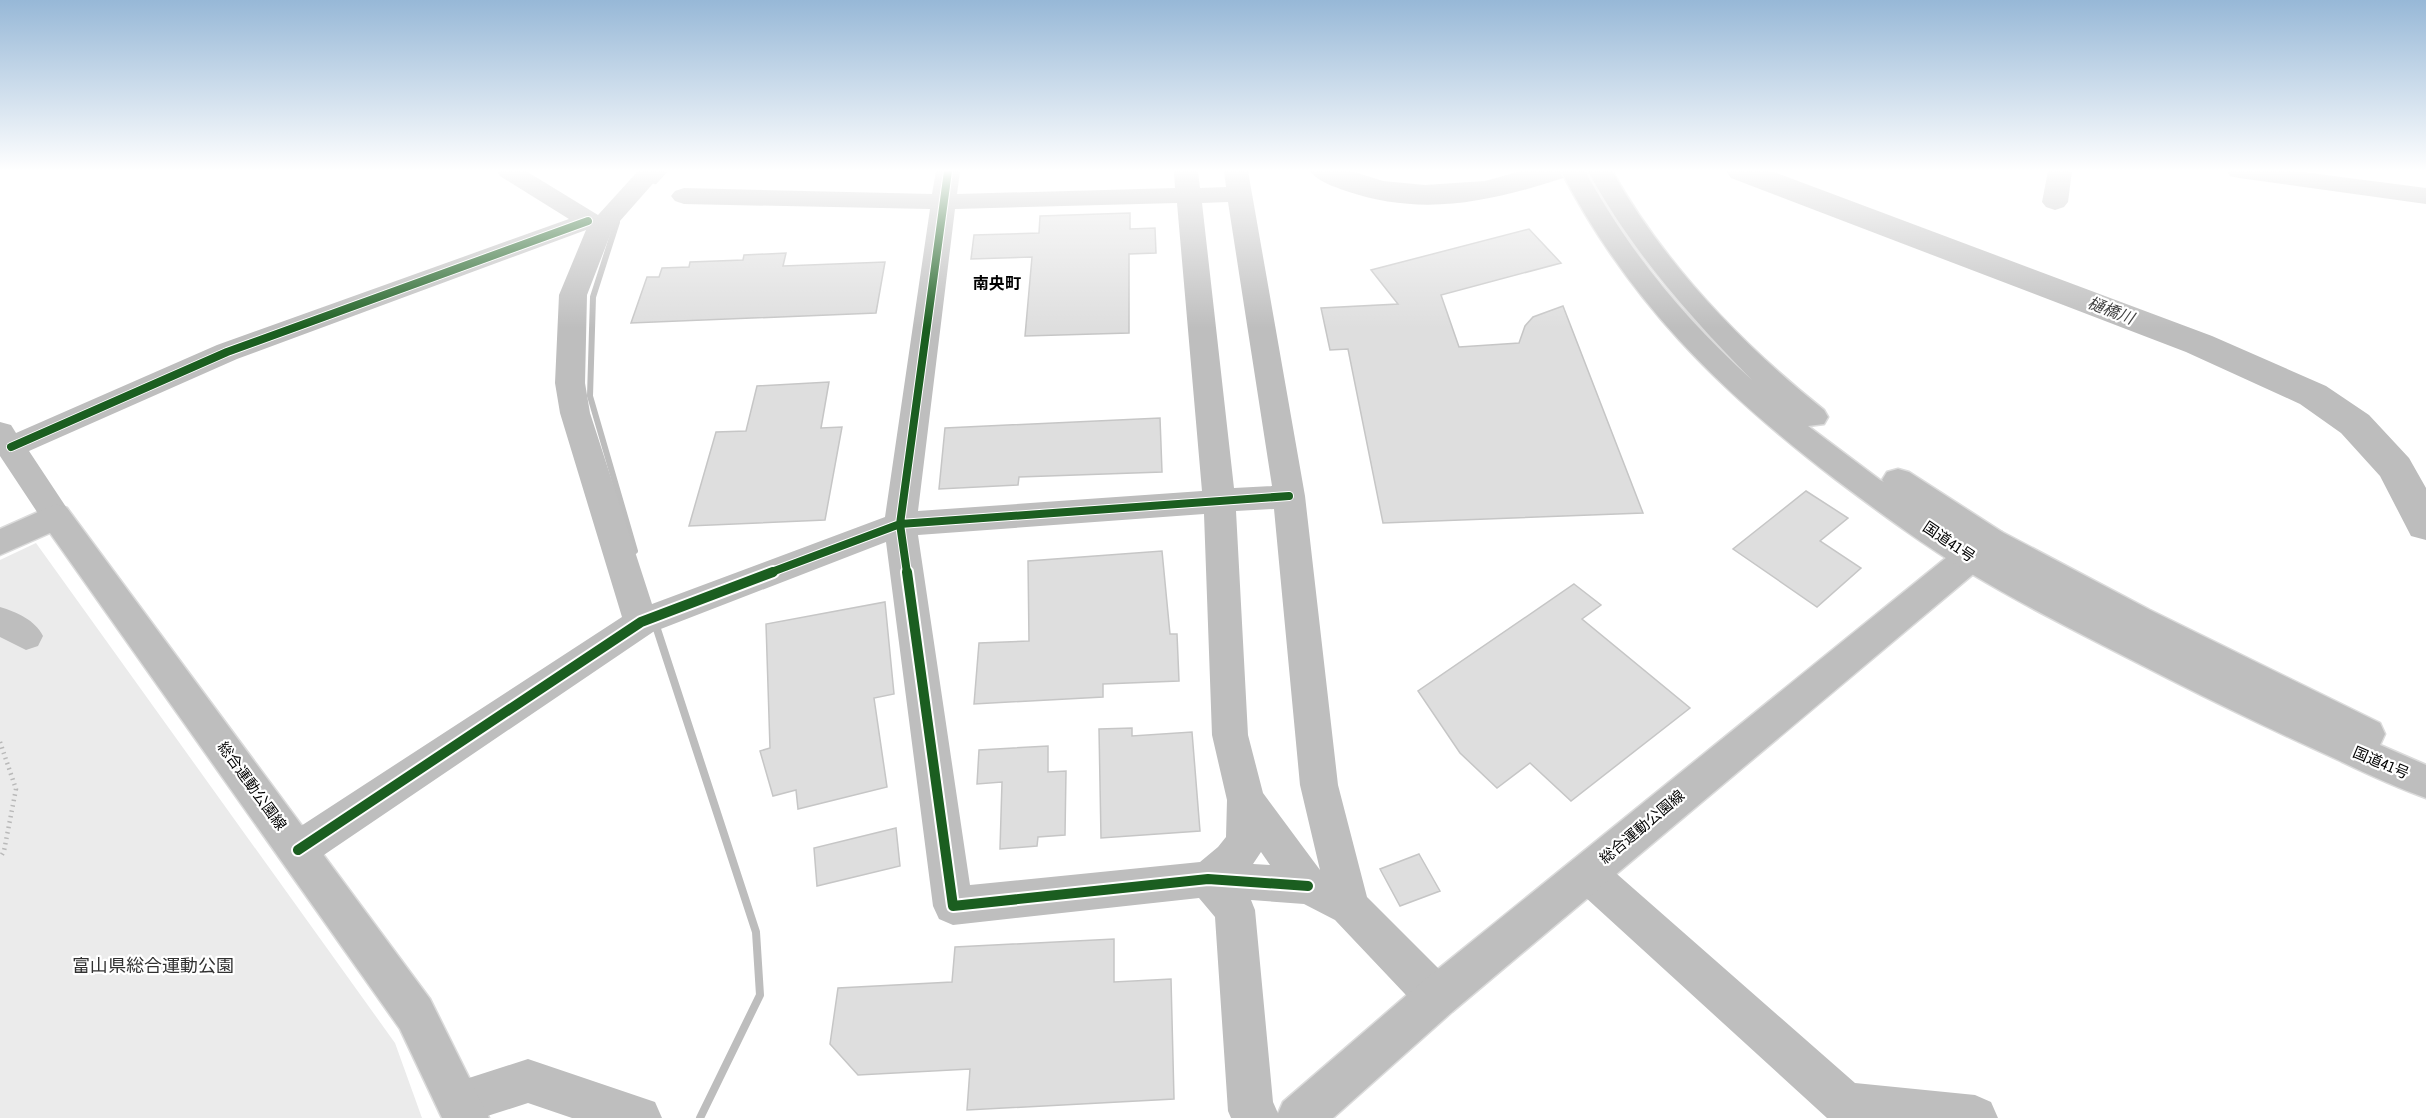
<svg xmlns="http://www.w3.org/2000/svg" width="2426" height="1118" viewBox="0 0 2426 1118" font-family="'Asap Condensed','Noto Sans JP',sans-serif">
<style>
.green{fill:#ebebeb}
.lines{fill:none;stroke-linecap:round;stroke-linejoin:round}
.stream-far1{stroke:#bdbdbd;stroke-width:6}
.stream{stroke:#bdbdbd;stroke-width:8}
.river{fill:#bdbdbd;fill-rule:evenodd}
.building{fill:#dedede;stroke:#c6c6c6;stroke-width:1.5}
.major-casing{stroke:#dbdbdb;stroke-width:3}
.highway-casing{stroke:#dbdbdb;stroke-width:3}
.path{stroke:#b9b9b9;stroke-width:4.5;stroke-dasharray:1.5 4;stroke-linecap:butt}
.minor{fill:#bebebe;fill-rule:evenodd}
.major{fill:#bebebe;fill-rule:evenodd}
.highway{fill:#bebebe;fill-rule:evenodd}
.cycleway-far1-casing{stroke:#fff;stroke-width:10}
.cycleway-casing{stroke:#fff;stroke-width:14}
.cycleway-far1{stroke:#1b5e20;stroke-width:8}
.cycleway{stroke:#1b5e20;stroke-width:10}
.labels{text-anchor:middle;stroke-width:4.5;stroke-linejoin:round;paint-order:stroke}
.street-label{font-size:15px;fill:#000;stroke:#fff}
.neighbourhood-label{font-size:16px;font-weight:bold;fill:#000;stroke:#fff}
.water-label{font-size:16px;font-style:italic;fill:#424242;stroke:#fff}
.near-park-label{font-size:18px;fill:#313131;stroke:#fff}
</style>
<rect width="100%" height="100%" fill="#fff"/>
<!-- green -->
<path class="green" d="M36,543L395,1043L422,1118H0V560Z"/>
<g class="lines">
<!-- stream-far1 -->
<path class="stream-far1" d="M655,181L664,171
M617,222L593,297L590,396L635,551"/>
<!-- stream -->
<path class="stream" d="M655,623L756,932L760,995L700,1118"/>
<!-- river -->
<path class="river" d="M1310,171H1351L1383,181L1425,185L1485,181L1521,171H1568L1563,178C1490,202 1422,217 1346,191C1333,186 1318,182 1310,171Z
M1726,171H1771L2212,336L2326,386L2369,415L2409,458L2426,488V540L2411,536L2380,476L2341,433L2300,404L2186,352L1731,178Z"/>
</g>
<!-- building -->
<path class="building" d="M1130,213V229L1155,228L1156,253L1129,254V333L1025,336L1032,257L971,259L974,235L1039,233L1040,216Z
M1529,229L1561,263L1441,295L1459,347L1519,343L1525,326L1533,317L1563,306L1643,513L1383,523L1348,349L1330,350L1321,308L1398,304L1371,270Z
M786,253L783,266L885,262L876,313L631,323L647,277H659L662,268L689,267L690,262L743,260L744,255Z
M829,382L821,428L842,427L825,520L689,526L716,432L746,431L757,386Z
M1160,418L1162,472L1019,477L1018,485L939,489L945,428Z
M1806,491L1848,518L1820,541L1861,568L1817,607L1733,549Z
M1162,551L1170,634H1177L1179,681L1103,684V697L974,704L979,643L1029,641L1028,561Z
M1574,584L1601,605L1582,619L1690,708L1571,801L1530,763L1497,788L1460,753L1418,691Z
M885,602L894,694L874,698L887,787L798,809L796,790L773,796L760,751L770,748L766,624Z
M1132,728V736L1192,732L1200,831L1101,838L1099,729Z
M1048,746V772L1066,771L1065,835L1038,837L1037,846L1000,849L1002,782L977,784L979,750Z
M896,828L900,866L817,886L814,848Z
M1419,854L1440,891L1400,906L1380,869Z
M1114,939V982L1171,979L1174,1099L967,1110L970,1069L858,1075L830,1044L838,988L952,982L955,947Z"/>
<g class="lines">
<!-- major casing -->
<g class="major-casing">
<path id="major" d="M56,504L67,508L430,999L489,1118H442L400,1029L50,533L0,555V529Z
M1990,529L2002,532L2006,541L2002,550L1452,1012L1333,1118H1276L1283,1102L1422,982L1978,532Z"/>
</g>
<!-- highway casing -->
<g class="highway-casing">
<path id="highway" d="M1561,171H1585C1630,253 1683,317 1752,380C1689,316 1631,250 1588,171H1612C1664,263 1741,344 1824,410L1828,417L1824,424L1808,426L1880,480L1884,482L1882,480L1887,472L1898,469L1909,472L2002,532L2150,610L2380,723L2385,734L2380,745L2426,765V798C2395,787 2365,773 2336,759C2281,734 2226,708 2173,681C2105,646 2035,612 1970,573C1923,545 1879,512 1835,479C1719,390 1629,302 1561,171Z"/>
</g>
<!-- path -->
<path class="path" d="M0,742L16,789L4,851L0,858"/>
<!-- minor -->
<path class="minor" d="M497,171H526L598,215L638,171H664L612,230L587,295L585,383L590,413L652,604L885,517L930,209L684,204L675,201L671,196L675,191L684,188L932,194L936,171H960L957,194L1175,188L1174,171H1198L1200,188L1226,187L1224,171H1248L1305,496L1338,785L1367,897L1452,982L1458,997L1452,1012L1437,1018L1422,1012L1335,920L1304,904L1251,900L1255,910L1273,1102L1280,1118H1231L1228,1111L1215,917L1199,898L953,925L939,919L933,906L886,542L653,632L312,863L298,868L284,863L278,850L284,837L622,617L560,413L555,383L559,295L586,230L237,359L29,451L72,516L67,524L56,528L45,524L0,456V422L11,425L16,433L217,345L569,219L500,176ZM1228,202L1272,486L1234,488L1202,203ZM1177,203L1202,491L918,511L955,209ZM1274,509L1300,785L1320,870L1263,793L1248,735L1236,511ZM1204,514L1212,735L1227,800L1226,837L1218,847L1200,862L970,885L918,535ZM1261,852L1270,865L1253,864Z
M2048,171H2072L2068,202L2064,207L2055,210L2046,207L2042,202Z
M2227,171H2295L2426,188V204L2239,178L2230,176Z
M0,607C17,612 35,620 43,636L38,646L26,650L0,637Z
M1587,855L1601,860L1855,1083L1975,1095L1991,1102L1998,1118H1827L1573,886L1567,873L1573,860Z
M528,1059L655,1102L662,1118H572L528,1103L481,1118H444L438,1102L444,1086Z"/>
<!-- major -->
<use href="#major" class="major"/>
<!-- highway -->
<use href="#highway" class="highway"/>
<!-- cycleway-far1 casing -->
<g class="cycleway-far1-casing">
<path id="cycleway-far1" d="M11,447L227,352L588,221
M769,573L900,524L1289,496
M907,573L900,524L948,171"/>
</g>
<!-- cycleway casing -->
<g class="cycleway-casing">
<path id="cycleway" d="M907,572L953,906L1208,879L1308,886
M298,850L641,622L773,572"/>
</g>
<!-- cycleway-far1 -->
<use href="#cycleway-far1" class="cycleway-far1"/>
<!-- cycleway -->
<use href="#cycleway" class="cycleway"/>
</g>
<!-- sky -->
<linearGradient id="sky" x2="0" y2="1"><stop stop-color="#97b8d7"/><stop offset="0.52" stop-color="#fff"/><stop offset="1" stop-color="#fff" stop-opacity="0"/></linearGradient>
<rect width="2426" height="328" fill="url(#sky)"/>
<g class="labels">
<!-- street labels -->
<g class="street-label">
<text transform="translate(1949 542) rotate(34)" y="5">国道41号</text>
<text transform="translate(2381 763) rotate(23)" y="5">国道41号</text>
<text transform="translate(252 786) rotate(54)" y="5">総合運動公園線</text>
<text transform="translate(1642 827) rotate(-40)" y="5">総合運動公園線</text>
</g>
<!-- neighbourhood labels -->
<g class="neighbourhood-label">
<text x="997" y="289">南央町</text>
</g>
<!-- water labels -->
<g class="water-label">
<text transform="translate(2111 310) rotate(21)" y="6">樋橋川</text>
</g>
<!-- near-park labels -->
<g class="near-park-label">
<text x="153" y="972">富山県総合運動公園</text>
</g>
</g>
</svg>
